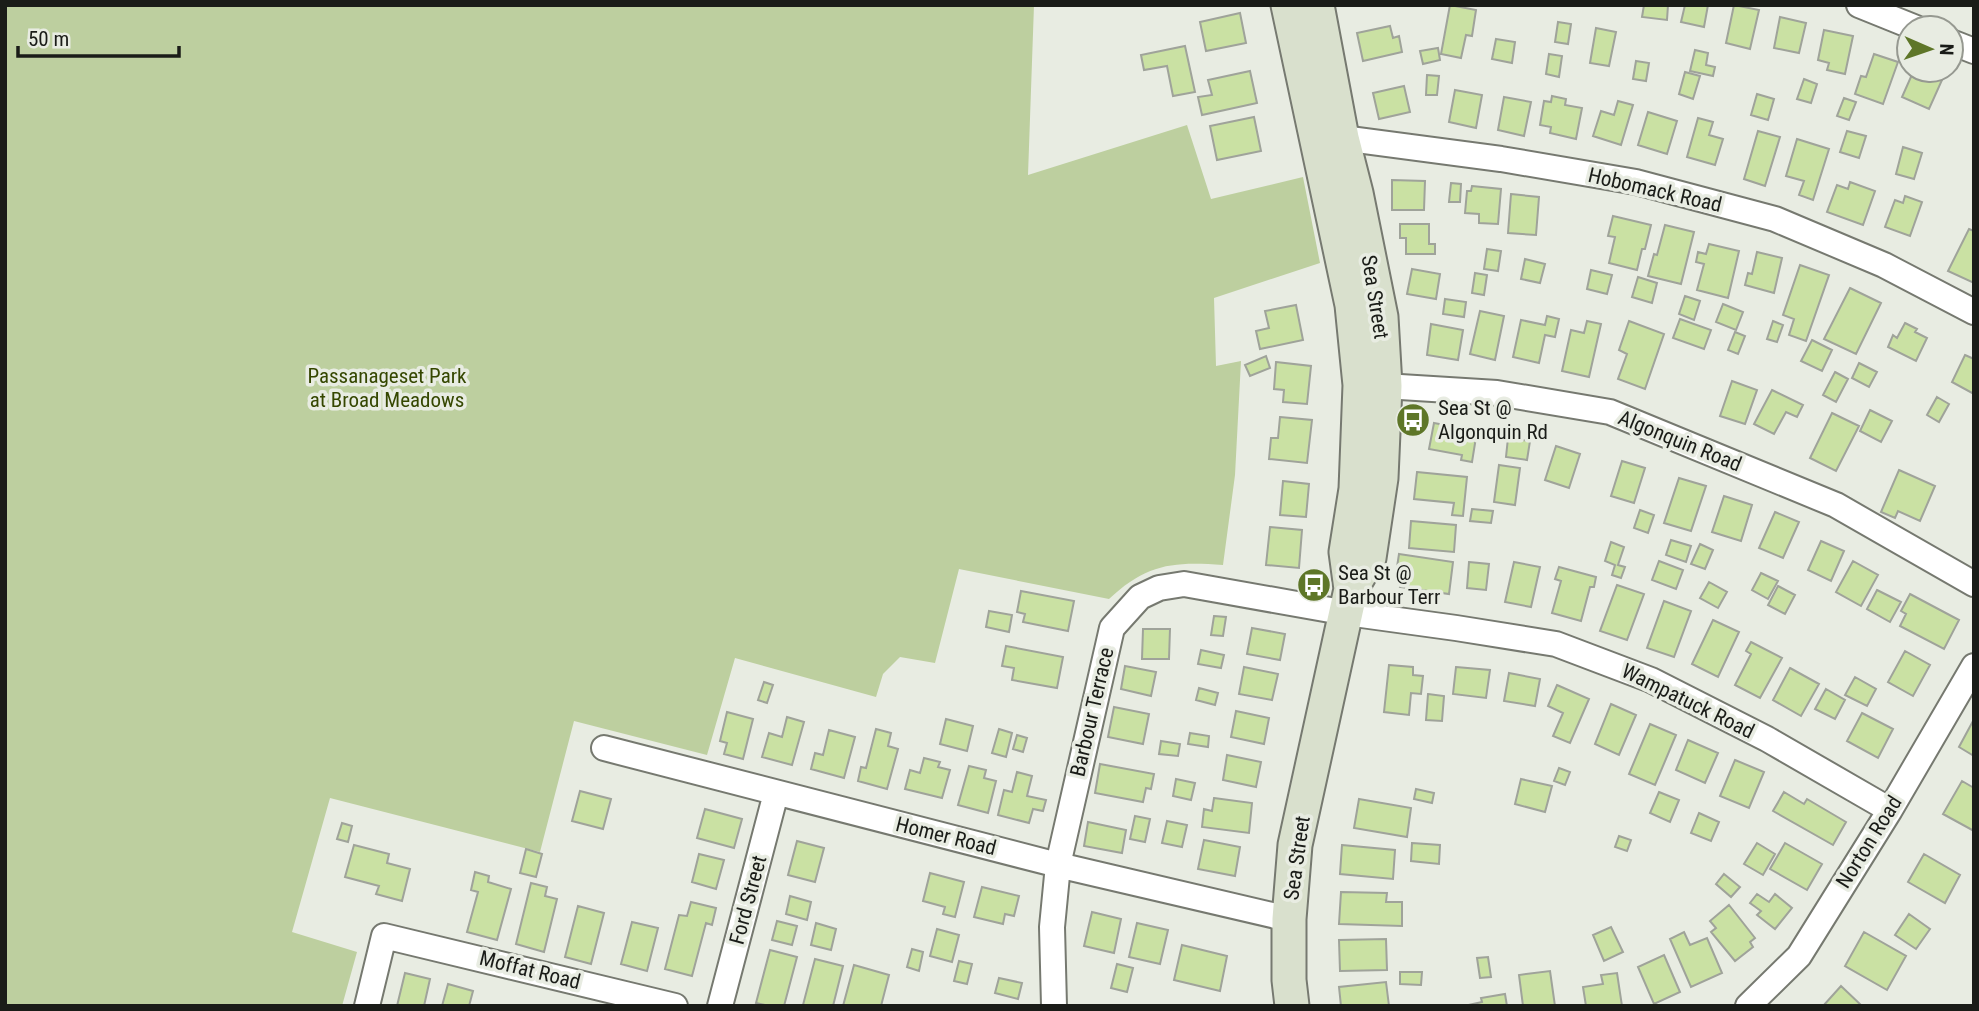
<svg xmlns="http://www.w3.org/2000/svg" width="1979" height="1011" viewBox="0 0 1979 1011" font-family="'Roboto Condensed',sans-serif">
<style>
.green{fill:#bdcf9f}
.building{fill:#cae1a3;stroke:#9fa39a;stroke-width:2}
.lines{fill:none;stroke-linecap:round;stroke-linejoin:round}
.street-casing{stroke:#767970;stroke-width:28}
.secondary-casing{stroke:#767970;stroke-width:37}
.street{stroke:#fff;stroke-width:24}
.secondary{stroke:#d9e0cd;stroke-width:33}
.labels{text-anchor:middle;stroke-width:7;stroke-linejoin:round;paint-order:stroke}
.street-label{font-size:21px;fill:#1a1c18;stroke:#e8ece2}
.park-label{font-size:21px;fill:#354700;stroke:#e8ece2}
.poi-label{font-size:21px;fill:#1a1c18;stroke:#e8ece2;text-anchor:start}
</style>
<rect width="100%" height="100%" fill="#e8ece2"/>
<!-- green -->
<path class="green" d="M5,5H1034L1028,175L1187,125L1211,199L1303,177L1320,263L1214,298L1216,366L1241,361L1235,475L1223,565C1173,561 1146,564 1109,599L959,569L935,663L900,657L883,674L876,697L735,658L707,755L574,721L540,852L330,798L292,932L357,952L342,1006H5Z"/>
<!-- building -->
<path class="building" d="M1450,5L1476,10L1472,36L1466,35L1461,58L1441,54Z
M1644,5H1668L1667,20L1642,17Z
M1685,5H1708L1704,27L1681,22Z
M1734,5L1759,10L1750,49L1726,43Z
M1240,13L1246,43L1206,51L1200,22Z
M1780,17L1806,23L1799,53L1774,48Z
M1558,22L1571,24L1568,44L1555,42Z
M1390,26L1393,38L1399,36L1402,52L1363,61L1357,33Z
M1596,28L1616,32L1609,66L1590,63Z
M1824,30L1853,36L1845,74L1827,70L1829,63L1818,60Z
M1496,39L1515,42L1512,63L1492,59Z
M1185,46L1195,92L1173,96L1167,66L1144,70L1141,55Z
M1438,48L1440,60L1423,64L1420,51Z
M1695,50L1708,53L1706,65L1715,67L1713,76L1690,71Z
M1549,54L1562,56L1559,77L1546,74Z
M1874,54L1898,62L1883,104L1855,94L1861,76L1866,77Z
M1636,61L1649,63L1646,81L1633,79Z
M1914,70H1920L1942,80L1929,109L1902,97Z
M1250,71L1257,103L1202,115L1198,97L1212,95L1208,80Z
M1685,72L1700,76L1693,99L1679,94Z
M1427,75L1439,76L1437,95H1426Z
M1804,79L1817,84L1811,103L1797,99Z
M1404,86L1410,112L1379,119L1373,93Z
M1455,90L1482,95L1476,128L1449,122Z
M1757,94L1774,99L1768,120L1751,115Z
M1552,96L1566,99L1565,105L1582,108L1576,139L1550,133L1551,127L1540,125L1544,101L1551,102Z
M1504,97L1531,102L1524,136L1498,130Z
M1844,98L1856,102L1849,120L1837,116Z
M1618,101L1633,105L1621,145L1593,136L1601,111L1614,115Z
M1648,112L1677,121L1667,154L1638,145Z
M1254,117L1261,151L1217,160L1210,126Z
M1698,118L1713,122L1709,135L1723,139L1715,165L1687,157Z
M1758,131L1780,137L1765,186L1744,179Z
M1847,131L1866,136L1859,158L1840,152Z
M1797,139L1829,149L1813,200L1799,195L1804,181L1786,176Z
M1903,147L1922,153L1914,179L1896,174Z
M1392,180L1425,181L1424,210H1392Z
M1850,182L1875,191L1863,225L1827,212L1837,185L1848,189Z
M1451,183L1461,184L1460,202H1449Z
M1472,186L1501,189L1498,224L1479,223V214L1465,213L1467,191H1471Z
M1511,194L1539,197L1536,235L1508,233Z
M1905,196L1922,202L1910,236L1885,227L1895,200L1903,203Z
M1613,216L1651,225L1645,249H1642L1637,270L1609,263L1615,237L1608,236Z
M1400,224H1429V244H1435V254H1406V238H1400Z
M1665,225L1694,232L1681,284L1648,276L1654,254L1657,255Z
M1969,229L1974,231V283L1948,271Z
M1709,244L1739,251L1728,298L1697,290L1704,264L1696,262L1698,252L1706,254Z
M1487,249L1501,251L1498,271L1484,269Z
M1757,252L1782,258L1774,293L1745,285L1748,273L1752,274Z
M1525,259L1545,264L1540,283L1521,279Z
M1800,265L1829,275L1806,341L1789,335L1794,319L1783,315Z
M1412,269L1440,274L1436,299L1407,294Z
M1591,270L1612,275L1607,294L1587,289Z
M1475,273L1487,275L1484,295L1472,293Z
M1638,277L1657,283L1652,303L1632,297Z
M1850,288L1881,303L1856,354L1824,339Z
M1685,296L1700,301L1694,320L1679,314Z
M1445,299L1466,302L1464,317L1443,314Z
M1723,304L1743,312L1736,330L1716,322Z
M1296,305L1303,340L1260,349L1256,331L1269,328L1265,311Z
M1480,311L1504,316L1495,360L1470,354Z
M1547,316L1559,319L1555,337L1545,335L1539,363L1513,357L1521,320L1545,325Z
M1680,319L1711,330L1704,349L1673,338Z
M1587,321L1601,324L1589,377L1562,371L1571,330L1584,333Z
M1629,321L1664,334L1645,389L1618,379L1627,354L1619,350Z
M1773,321L1783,325L1777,342L1767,339Z
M1905,323L1917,329L1915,332L1927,338L1916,361L1888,347L1893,335L1897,338Z
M1431,324L1463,330L1458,360L1427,355Z
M1735,332L1745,336L1738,354L1728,350Z
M1812,340L1832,350L1822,371L1801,361Z
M1965,355L1974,359V394L1952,382Z
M1266,356L1270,368L1250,376L1245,365Z
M1276,362L1311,366L1307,404L1283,402L1284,390L1274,389Z
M1859,363L1877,372L1869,387L1852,378Z
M1835,372L1848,379L1836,402L1823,395Z
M1732,381L1757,390L1745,424L1720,416Z
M1772,390L1803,405L1797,417L1786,412L1774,434L1754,424Z
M1937,397L1949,404L1939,422L1927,415Z
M1870,410L1892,421L1881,442L1860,431Z
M1832,413L1859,426L1836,471L1810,458Z
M1280,417L1312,420L1307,463L1269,459L1271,438H1278Z
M1434,423L1477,431L1472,462L1461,460L1462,455L1429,449Z
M1508,438L1530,441L1527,460L1506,457Z
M1556,446L1580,454L1569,488L1545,480Z
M1622,461L1645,468L1634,503L1611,496Z
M1499,465L1520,468L1515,505L1494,502Z
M1899,470L1935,486L1920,521L1898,511L1895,518L1881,512Z
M1417,472L1467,477L1463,516L1452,515L1454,503L1414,499Z
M1679,478L1706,486L1691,531L1664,523Z
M1283,481L1309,484L1306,517L1280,515Z
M1724,496L1752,505L1741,541L1712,532Z
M1472,509L1493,511L1491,523L1470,521Z
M1640,510L1654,515L1648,533L1634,528Z
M1775,512L1799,522L1783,558L1759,548Z
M1411,521L1456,525L1454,552L1409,548Z
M1270,527L1302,530L1299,568L1266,565Z
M1671,540L1691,546L1686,562L1666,555Z
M1821,541L1844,551L1831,581L1808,570Z
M1611,542L1624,547L1618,565L1625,567L1621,578L1612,575L1615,565L1605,561Z
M1700,544L1713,550L1705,569L1691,564Z
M1399,554L1453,562L1449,594L1400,587L1403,567H1397Z
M1659,561L1683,570L1676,589L1652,580Z
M1853,561L1878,575L1861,606L1836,592Z
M1469,562L1489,564L1486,590L1467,588Z
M1514,562L1540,567L1531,607L1505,602Z
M1559,567L1596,577L1594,587H1590L1581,621L1552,613L1561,581L1555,579Z
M1761,573L1778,581L1768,599L1752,590Z
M1709,582L1727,592L1718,608L1700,598Z
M1617,585L1644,594L1627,640L1600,631Z
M1778,586L1795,595L1785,614L1768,605Z
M1877,590L1901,602L1890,622L1867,609Z
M1021,591L1074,601L1068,631L1023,622L1025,614L1017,612Z
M1910,594L1959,620L1944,649L1900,626L1906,614L1901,611Z
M1664,601L1691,611L1674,657L1647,648Z
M989,611L1012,615L1009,632L986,627Z
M1214,616L1226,617L1223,636L1211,635Z
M1713,620L1739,632L1718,677L1692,664Z
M1252,628L1285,634L1280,660L1247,654Z
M1143,629H1170L1169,659H1142Z
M1751,642L1782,658L1760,698L1735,685L1751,654L1746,651Z
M1006,646L1063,657L1057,688L1012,680L1014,668L1002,666Z
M1201,650L1224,655L1221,668L1198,664Z
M1905,651L1930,665L1913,696L1888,682Z
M1389,665L1413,667V675L1423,676L1421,694L1411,693L1409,715L1384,712Z
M1125,666L1156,672L1151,696L1121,689Z
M1244,667L1278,674L1272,700L1239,694Z
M1456,667L1490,670L1486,698L1453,694Z
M1790,668L1819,684L1801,716L1773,700Z
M1509,673L1540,679L1535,706L1504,701Z
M1855,677L1876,689L1867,706L1845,695Z
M764,682L773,685L767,703L758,700Z
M1557,685L1589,699L1570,743L1553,736L1563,713L1548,706Z
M1199,688L1218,693L1215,705L1196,700Z
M1826,689L1845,700L1835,719L1815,709Z
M1428,694L1444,696L1442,721L1426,720Z
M1611,704L1636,715L1619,755L1595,744Z
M1114,707L1149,714L1143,744L1108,737Z
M1236,711L1269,718L1264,744L1231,737Z
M727,712L753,719L743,759L724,754L727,743L720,741Z
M1862,713L1893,729L1878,758L1847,741Z
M787,717L804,722L792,765L762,757L769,733L782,737Z
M946,719L973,726L967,751L940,744Z
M1973,721H1974V756L1959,747Z
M1650,724L1676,735L1655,785L1629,774Z
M876,729L891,733L888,746L898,749L887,789L858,781L861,767L866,768Z
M999,729L1012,733L1006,757L992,753Z
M829,730L855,737L844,778L811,769L815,753L823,755Z
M1190,733L1209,736L1208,747L1188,744Z
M1017,735L1027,738L1023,752L1013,749Z
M1688,740L1718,753L1705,783L1676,770Z
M1161,741L1180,744L1178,756L1159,754Z
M1227,755L1261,762L1256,787L1223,780Z
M924,758L940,762L938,767L950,770L942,798L905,789L910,770L920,773Z
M1735,760L1764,772L1749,808L1720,796Z
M1100,764L1154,774L1151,789L1146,788L1143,802L1095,793Z
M969,766L986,770L984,778L996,781L988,813L958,805Z
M1559,768L1570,772L1565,785L1554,781Z
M1017,772L1032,776L1027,796L1046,800L1043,811L1033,809L1029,823L998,815L1004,790L1012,792Z
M1176,779L1195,783L1191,800L1173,796Z
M1521,779L1552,786L1545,812L1515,804Z
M1962,781L1974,788V831L1943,814Z
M1416,789L1434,793L1432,803L1414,799Z
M580,791L611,799L603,829L572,821Z
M1659,792L1679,800L1670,822L1650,813Z
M1784,792L1804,804L1807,799L1846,822L1833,845L1773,811Z
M1214,798L1252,803L1249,833L1202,827L1204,809L1212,811Z
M1359,799L1411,808L1407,837L1354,828Z
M705,809L742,819L734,848L697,838Z
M1699,813L1719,822L1711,841L1691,833Z
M1135,816L1150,819L1145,842L1130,839Z
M1167,821L1187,825L1182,847L1162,843Z
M1088,822L1126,830L1122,853L1084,846Z
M342,823L352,826L348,842L337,839Z
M1619,836L1631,840L1627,851L1615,847Z
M1204,840L1240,847L1235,876L1198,869Z
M797,841L824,848L815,882L788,875Z
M1412,843L1440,845L1439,864L1411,861Z
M1757,843L1775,854L1763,875L1744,864Z
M1785,843L1822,864L1807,890L1770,869Z
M354,845L389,854L387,863L410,869L402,901L376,894L379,886L345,877Z
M1342,845L1395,850L1393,879L1340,874Z
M526,849L542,854L536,877L520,873Z
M699,854L724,860L716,889L692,882Z
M1924,854L1960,875L1945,903L1908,882Z
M475,872L489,876L488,882L511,889L497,940L467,932L478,892L471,890Z
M930,873L964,882L955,917L943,914L945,907L923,901Z
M1724,874L1740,887L1731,897L1716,884Z
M531,883L547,887L545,896L557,899L544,952L516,944Z
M982,887L1019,896L1014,916L1005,914L1003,924L974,917Z
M1341,892L1387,893L1386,902H1402V926L1339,924Z
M1757,894L1769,902L1775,894L1792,908L1775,929L1757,915L1761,911L1750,903Z
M790,896L811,902L807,920L786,914Z
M691,902L716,908L712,925L706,923L692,976L665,969L679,915L687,916Z
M1729,905L1755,938L1750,942L1753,947L1735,961L1711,932L1716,928L1710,921Z
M578,906L604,913L591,964L565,957Z
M1092,912L1121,919L1114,953L1084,946Z
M1909,914L1930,929L1916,949L1895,935Z
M777,921L797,926L792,945L772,940Z
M632,922L658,928L647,971L621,964Z
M816,923L836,929L831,950L811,945Z
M1137,923L1168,930L1160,964L1129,957Z
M1611,927L1623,952L1604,961L1593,935Z
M937,929L959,935L952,962L930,956Z
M1684,932L1690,945L1707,938L1722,973L1691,987L1670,939Z
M1864,932L1906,956L1887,990L1845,966Z
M1386,939L1387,970L1340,971L1339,940Z
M1182,945L1227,956L1220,991L1174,980Z
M912,949L923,952L919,971L907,967Z
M770,950L797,957L784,1006H769L756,1003Z
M1664,955L1680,992L1654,1004L1638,967Z
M1488,957L1491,977L1480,978L1477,958Z
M815,959L843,966L833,1006L803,1005Z
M959,961L972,964L967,984L954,981Z
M1117,964L1133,968L1127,992L1111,988Z
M854,965L889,975L881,1006H843Z
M1550,971L1555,1006H1523L1519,975Z
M1400,972H1422L1421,985L1400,984Z
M405,973L430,979L424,1006H397Z
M1617,973L1622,1006H1586L1583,987L1603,984L1601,975Z
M999,978L1022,983L1018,999L995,993Z
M1386,982L1389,1006H1341L1339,987Z
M448,984L473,991L469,1006H442Z
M1841,986L1862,1006H1823Z
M1505,994L1507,1006H1464L1482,1002L1481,998Z"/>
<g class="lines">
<!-- street casing -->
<g class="street-casing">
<path id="street" d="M1859,5L1916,28
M1951,42L1974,51
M1328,141L1342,138L1501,159L1636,182L1775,219L1884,265L1974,312
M1368,385L1497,393L1610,412L1836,505L1974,584
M604,748L1058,865L1289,919
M367,1006L384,936L675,1006
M720,1006L776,793
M1054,1006L1052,927L1058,865L1112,628L1140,597L1159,588L1184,584L1347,613L1456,628L1556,644L1651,680L1767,739L1890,810
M1748,1006L1799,956L1890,810L1974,666"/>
</g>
<!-- secondary casing -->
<g class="secondary-casing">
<path id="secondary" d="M1288,5L1352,305L1360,385L1356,489L1346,552L1351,589L1295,845L1289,919V980L1292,1006
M1317,5L1342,138L1356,193L1381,317L1385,386L1381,478L1369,558L1351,589"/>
</g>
<!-- street -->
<use href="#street" class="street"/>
<!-- secondary -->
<use href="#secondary" class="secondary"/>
</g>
<!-- icons -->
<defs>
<g id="bus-disc" transform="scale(1.75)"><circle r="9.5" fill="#5e7628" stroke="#e8ece2"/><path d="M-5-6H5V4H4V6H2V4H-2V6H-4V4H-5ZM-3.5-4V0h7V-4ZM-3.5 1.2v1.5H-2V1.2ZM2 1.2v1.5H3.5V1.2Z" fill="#fff"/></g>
</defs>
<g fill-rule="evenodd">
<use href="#bus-disc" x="1413" y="420"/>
<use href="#bus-disc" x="1314" y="585"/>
</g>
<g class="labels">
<!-- street labels -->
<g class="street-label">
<text transform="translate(1655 190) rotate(13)" y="7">Hobomack Road</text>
<text transform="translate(1375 297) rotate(81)" y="7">Sea Street</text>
<text transform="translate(1680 441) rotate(22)" y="7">Algonquin Road</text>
<text transform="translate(1688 701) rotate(26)" y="7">Wampatuck Road</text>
<text transform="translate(1092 712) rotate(-77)" y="7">Barbour Terrace</text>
<text transform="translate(946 836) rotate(14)" y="7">Homer Road</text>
<text transform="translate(1869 842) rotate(-58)" y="7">Norton Road</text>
<text transform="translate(1297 858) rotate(-82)" y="7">Sea Street</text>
<text transform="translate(748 900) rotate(-75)" y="7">Ford Street</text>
<text transform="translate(530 970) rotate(14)" y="7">Moffat Road</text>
</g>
<!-- park labels -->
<g class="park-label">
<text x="387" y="383">Passanageset Park<tspan x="387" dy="24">at Broad Meadows</tspan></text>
</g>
<!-- poi labels -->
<g class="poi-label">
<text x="1438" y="415">Sea St @<tspan x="1438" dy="24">Algonquin Rd</tspan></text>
<text x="1338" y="580">Sea St @<tspan x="1338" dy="24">Barbour Terr</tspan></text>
</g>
</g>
<!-- border -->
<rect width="1979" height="1011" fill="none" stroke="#1a1c18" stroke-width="14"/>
<!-- north arrow -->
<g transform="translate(1930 49) rotate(92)"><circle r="33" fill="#e8ece2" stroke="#969991" stroke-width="2"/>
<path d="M0-5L12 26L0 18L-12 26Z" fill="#5e7628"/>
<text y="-10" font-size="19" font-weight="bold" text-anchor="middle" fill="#1a1c18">N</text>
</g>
<!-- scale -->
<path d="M18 46v10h161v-10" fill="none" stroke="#1a1c18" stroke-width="3.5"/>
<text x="28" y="46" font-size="21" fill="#1a1c18" stroke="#e8ece2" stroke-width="5" paint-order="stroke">50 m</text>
</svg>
